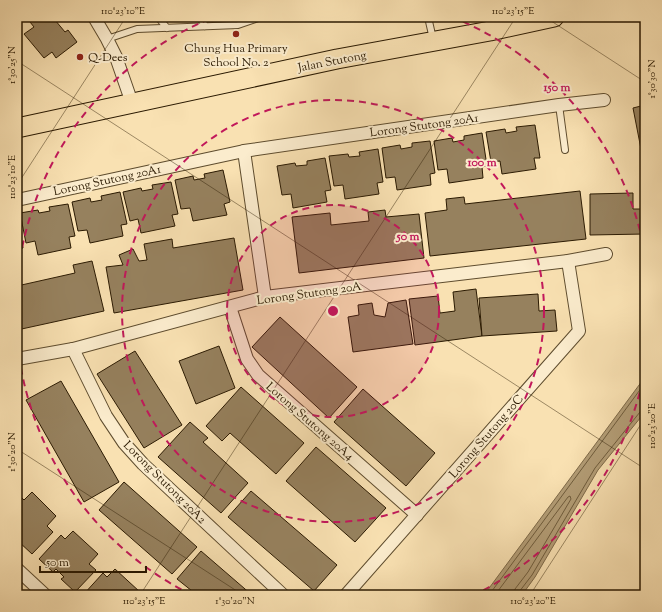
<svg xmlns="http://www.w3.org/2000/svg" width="662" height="612" font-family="'Sorts Mill Goudy',serif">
	<rect width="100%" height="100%" fill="#f9e1b2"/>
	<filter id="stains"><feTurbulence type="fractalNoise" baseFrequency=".005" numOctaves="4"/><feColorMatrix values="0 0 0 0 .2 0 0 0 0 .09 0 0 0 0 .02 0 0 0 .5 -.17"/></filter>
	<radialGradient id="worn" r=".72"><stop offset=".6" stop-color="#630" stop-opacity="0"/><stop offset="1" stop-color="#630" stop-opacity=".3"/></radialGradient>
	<!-- water -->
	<path fill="#b39d76" stroke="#7d6948" d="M645,377V412L598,470L535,577L522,595H484Z"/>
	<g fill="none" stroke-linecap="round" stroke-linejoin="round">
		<!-- shore -->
		<g stroke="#6f5c3c" stroke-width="1">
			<path d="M489,595L645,383"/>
			<path d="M495,595L568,497L570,496L571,499L528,572L515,589L514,595"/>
			<path d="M519,595V592L532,575L595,468L640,412L645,410"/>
		</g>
	</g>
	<!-- building -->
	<g fill="#96815e" stroke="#2b1a02">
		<path d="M36,17H58L55,20L65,32L68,30L77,42L56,58L52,52L44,58L24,34L34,27L30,22Z"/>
		<path d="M645,105V149H641L633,108Z"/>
		<path d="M535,125L540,158H534L536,169L502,174L500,161L491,162L486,132L505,129L506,133L517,131L516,127Z"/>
		<path d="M482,133L487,166L482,167L483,178L449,183L447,169L438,170L434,141L452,138L453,142L464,140V136Z"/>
		<path d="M430,141L435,173L430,174L431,185L397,190L395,177L386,178L382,148L400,145L401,149L412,147V143Z"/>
		<path d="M378,149L383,182L377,183L379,194L345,199L343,185L334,186L329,156L348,154L349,157L360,156L359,152Z"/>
		<path d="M325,158L331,190L325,191L327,202L293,208L291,194L282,195L277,166L295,163L296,166L307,165V161Z"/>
		<path d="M223,170L230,202L224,204L227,215L193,221L190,208L181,209L175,180L193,176L194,180L205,178L204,174Z"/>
		<path d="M171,182L178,214L172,215L175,226L141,233L138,219L130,221L123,192L141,188L142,191L153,189L152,185Z"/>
		<path d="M580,191L586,239L430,256L425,213L447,210L446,199L464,197L465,204Z"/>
		<path d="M120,192L127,224L121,225L123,236L90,243L87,230L78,231L72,202L90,198L91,202L102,200L101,196Z"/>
		<path d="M633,193V209H645V234L590,235V194Z"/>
		<path d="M68,204L75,236L69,237L71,248L38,255L35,241L26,243L20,213L38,210L39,213L50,211L49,207Z"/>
		<path d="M385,210L386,217L419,214L424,258L299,273L292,217L330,213L331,225L369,221L368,212Z"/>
		<path d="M17,220L23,248L18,249L20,260H17Z"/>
		<path d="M234,238L243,290L114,313L106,267L123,265L119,255L133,249L139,261L147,260L144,244L172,239L173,248Z"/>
		<path d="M92,261L104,311L17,330V286L75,273L73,265Z"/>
		<path d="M476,289L482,336L415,345L409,299L438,296L440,313L455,311L453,292Z"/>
		<path d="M538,294L539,311L555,310L557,331L482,336L479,298Z"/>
		<path d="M406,300L413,344L353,352L348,317L359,315L358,305L372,303L374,315L385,317L388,303Z"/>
		<path d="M280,317L357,387L329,418L252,347Z"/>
		<path d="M219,346L235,388L196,404L179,361Z"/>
		<path d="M135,351L182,425L144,448L97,374Z"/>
		<path d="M61,381L119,482L84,502L26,400Z"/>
		<path d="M241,387L304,443L276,474L230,433L222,441L206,426Z"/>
		<path d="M363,389L435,453L406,486L334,422Z"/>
		<path d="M190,422L208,438L203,442L248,483L221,513L158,457Z"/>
		<path d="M316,447L386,508L355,542L286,481Z"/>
		<path d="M124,482L197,547L172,574L99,510Z"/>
		<path d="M251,491L337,565L314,591L228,517Z"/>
		<path d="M32,492L56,516L47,526L53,532L32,554L18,541L21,538L17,534V499L20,496L24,500Z"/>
		<path d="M73,531L98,554L89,564L96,570L75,592L61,579L64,577L56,569L53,572L39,559L61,535L65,539Z"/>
		<path d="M201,551L252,595H197L177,579Z"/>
		<path d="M115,569L140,592L137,595H83L103,573L107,577Z"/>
	</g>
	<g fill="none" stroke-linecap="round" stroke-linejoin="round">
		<defs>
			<g id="service">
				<path d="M158,17L167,28"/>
				<path d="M200,17L205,26"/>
				<path d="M428,17L433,39"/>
				<path d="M488,17L490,30"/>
				<path d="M107,39L137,29L238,25L261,17"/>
				<path d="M559,105L565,150"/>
			</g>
			<g id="minor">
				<path d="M94,17L107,39L116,57L132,103"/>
				<path d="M244,151L265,297"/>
				<path d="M17,200L244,151L559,105L604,100"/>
				<path d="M230,307L247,359L258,375L417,515"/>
				<path d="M73,349L106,416L124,443L143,464L283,595"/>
				<path d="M17,359L73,349L265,297L568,261L606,254"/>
				<path d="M17,569L45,595"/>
				<path d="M346,595L579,331L568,261"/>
			</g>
			<path id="primary" d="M17,128L337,59L490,31L554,17"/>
		</defs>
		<!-- service casing -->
		<use href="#service" stroke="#5e4c2e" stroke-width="8"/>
		<!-- minor casing -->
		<use href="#minor" stroke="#5e4c2e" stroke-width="14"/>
		<!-- primary casing -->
		<use href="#primary" stroke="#2b1a02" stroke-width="21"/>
		<!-- service -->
		<use href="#service" stroke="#fbeccd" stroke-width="6"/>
		<!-- minor -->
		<use href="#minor" stroke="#fbeccd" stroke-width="12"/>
		<!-- primary -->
		<use href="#primary" stroke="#f9e1b2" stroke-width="19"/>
	</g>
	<!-- ticks -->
	<path fill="none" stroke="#2b1a02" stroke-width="1" stroke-opacity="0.45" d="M545,17L645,82M17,61L645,469M17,185L126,17M17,449L243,595M140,595L516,17M530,595L645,418"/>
	<!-- distance rings -->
	<circle cx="333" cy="311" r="106" fill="#c2185b" fill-opacity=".12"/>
	<g fill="none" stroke="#c2185b" stroke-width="2" stroke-dasharray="7 5">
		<circle cx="333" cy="311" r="106"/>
		<circle cx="333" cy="311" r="211"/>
		<path d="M645 369A317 317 0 0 1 474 595M192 595A317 317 0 0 1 17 339M17 283A317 317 0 0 1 214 17M452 17A317 317 0 0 1 645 253"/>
	</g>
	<!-- markers -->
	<g fill="#8f2418" stroke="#fbeccd" stroke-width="1.5">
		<circle cx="236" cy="34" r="4"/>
		<circle cx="80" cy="57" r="4"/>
	</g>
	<g text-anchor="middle" stroke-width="4" stroke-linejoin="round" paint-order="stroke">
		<!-- poi labels -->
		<g font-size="12" fill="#2b1a02" stroke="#fbeccd">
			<text x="236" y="52">Chung Hua Primary<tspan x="236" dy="14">School No. 2</tspan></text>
			<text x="88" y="61" text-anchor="start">Q-Dees</text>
		</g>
		<!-- street labels -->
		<g font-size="12" fill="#2b1a02" stroke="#fbeccd">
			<text transform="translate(332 61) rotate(-11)" y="4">Jalan Stutong</text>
			<text transform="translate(424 125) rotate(-8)" y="4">Lorong Stutong 20A1</text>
			<text transform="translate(107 180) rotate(-12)" y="4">Lorong Stutong 20A1</text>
			<text transform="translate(309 293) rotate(-8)" y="4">Lorong Stutong 20A</text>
			<text transform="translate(310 421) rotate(41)" y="4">Lorong Stutong 20A4</text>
			<text transform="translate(486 436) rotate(-49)" y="4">Lorong Stutong 20C</text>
			<text transform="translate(165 482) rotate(45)" y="4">Lorong Stutong 20A2</text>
		</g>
	</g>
	<circle cx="333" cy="311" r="6" fill="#c2185b" stroke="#fbeccd" stroke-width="2"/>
	<g font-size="12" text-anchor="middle" font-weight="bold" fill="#c2185b" stroke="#fbeccd" stroke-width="4" stroke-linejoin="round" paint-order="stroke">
		<text x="557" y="91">150 m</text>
		<text x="482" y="166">100 m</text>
		<text x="408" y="240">50 m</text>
	</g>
	<!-- margin -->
	<rect width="662" height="612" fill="none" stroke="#f9e1b2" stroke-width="44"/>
	<!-- scale -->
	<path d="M40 566v6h106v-6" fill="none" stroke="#2b1a02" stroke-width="2"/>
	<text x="46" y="566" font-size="12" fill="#2b1a02" stroke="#fbeccd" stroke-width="3" paint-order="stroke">50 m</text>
	<rect x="22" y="22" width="618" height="568" fill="none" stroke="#2b1a02" stroke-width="1.5"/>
	<g font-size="10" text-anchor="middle" fill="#2b1a02">
		<text x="123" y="14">110°23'10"E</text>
		<text x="513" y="14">110°23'15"E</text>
		<text transform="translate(11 65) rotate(-90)" y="4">1°30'25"N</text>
		<text transform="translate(651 79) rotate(-90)" y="4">1°30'30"N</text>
		<text transform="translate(11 177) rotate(-90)" y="4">110°23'10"E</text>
		<text transform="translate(651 426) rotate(-90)" y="4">110°23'20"E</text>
		<text transform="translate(11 452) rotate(-90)" y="4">1°30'20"N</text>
		<text x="144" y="604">110°23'15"E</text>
		<text x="235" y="604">1°30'20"N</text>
		<text x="533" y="604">110°23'20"E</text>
	</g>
	<rect width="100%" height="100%" filter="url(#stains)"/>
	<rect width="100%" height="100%" fill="url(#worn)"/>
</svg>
